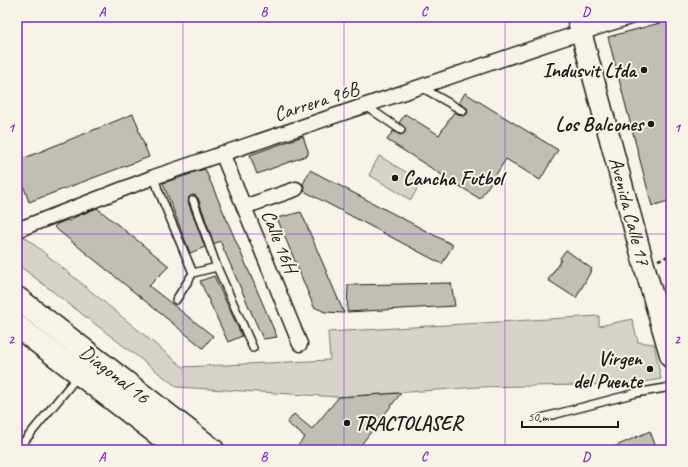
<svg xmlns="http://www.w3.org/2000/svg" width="688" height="467" font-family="Caveat,sans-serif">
	<rect width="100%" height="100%" fill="#f7f3e8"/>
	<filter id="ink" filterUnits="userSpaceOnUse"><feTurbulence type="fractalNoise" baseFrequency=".025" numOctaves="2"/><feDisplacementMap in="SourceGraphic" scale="8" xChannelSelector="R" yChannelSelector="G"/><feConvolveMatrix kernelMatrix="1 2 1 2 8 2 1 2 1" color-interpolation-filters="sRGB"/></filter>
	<g filter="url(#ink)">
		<!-- green -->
		<g fill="#d7d3cb" stroke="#7a7874">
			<path d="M379,156L421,181L411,200L369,175Z"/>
			<path d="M25,237L183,367L330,360L328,332L599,316V326L632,319L638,342L654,344L661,379L633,384L478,387L339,397L177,387L17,264V240Z"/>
		</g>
		<!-- building -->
		<g fill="#c0beb5" stroke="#1c1c1c">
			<path d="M671,20V200L652,206L629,118L608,37Z"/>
			<path d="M465,93L558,150L540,180L506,159L480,199L387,140L393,131L400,135L403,134L405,132V128L399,123L405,114L439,135L454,112L463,116L467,114L468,111L467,108L459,103Z"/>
			<path d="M133,114L139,128L138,129L149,157L29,202L20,176L17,177V161Z"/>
			<path d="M303,136L308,151V155L257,174L250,155Z"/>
			<path d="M205,169L277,337L263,339L220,241L214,244L198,198L196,196L194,195L189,197L188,202L205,247L190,253L163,183L191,174V173Z"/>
			<path d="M310,170L453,245L442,264L304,191V187L303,184Z"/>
			<path d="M97,208L169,266L149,286L213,336L203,348L54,227L57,224L67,220L69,221L75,217Z"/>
			<path d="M301,212L344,313L325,312L314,307L277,218Z"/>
			<path d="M566,250L592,269L576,298L548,280L561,260L560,258Z"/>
			<path d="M214,276L242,336L228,342L200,281Z"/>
			<path d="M451,283L455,306L347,312L348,285Z"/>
			<path d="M401,393L357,450H294L305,437L287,423L294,414L312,429L339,397Z"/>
			<path d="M650,431L657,450H607Z"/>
		</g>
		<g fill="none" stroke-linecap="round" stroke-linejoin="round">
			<defs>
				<g id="lane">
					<path d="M421,87L463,111"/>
					<path d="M366,106L401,130"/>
					<path d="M154,177L159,192L193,273L176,300"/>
					<path d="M193,200L217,267L253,348"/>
					<path d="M193,273L217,267"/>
					<path d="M541,418L636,393L671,387"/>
					<path d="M17,450L78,376"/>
				</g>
				<g id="street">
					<path d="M222,153L300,344"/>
					<path d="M244,207L296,189"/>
					<path d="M17,230L154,177L564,38L630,17"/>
				</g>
				<path id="secondary" d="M577,17L644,265L671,358"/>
				<g id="primary">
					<path d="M17,298L213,450"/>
					<path d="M17,326L179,450"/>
				</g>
			</defs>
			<!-- lane casing -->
			<use href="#lane" stroke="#1c1c1c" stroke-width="10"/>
			<!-- street casing -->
			<use href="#street" stroke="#1c1c1c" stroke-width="17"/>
			<!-- secondary casing -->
			<use href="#secondary" stroke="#1c1c1c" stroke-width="23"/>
			<!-- primary casing -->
			<use href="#primary" stroke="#1c1c1c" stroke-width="25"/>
			<!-- path -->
			<path stroke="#1c1c1c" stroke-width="2.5" stroke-dasharray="4 3" stroke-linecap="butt" d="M658,260L671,255"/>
			<!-- lane -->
			<use href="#lane" stroke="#f7f3e8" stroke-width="7"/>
			<!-- street -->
			<use href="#street" stroke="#f7f3e8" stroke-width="14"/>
			<!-- secondary -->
			<use href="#secondary" stroke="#f7f3e8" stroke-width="20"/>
			<!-- primary -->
			<use href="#primary" stroke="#f7f3e8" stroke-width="22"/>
		</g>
	</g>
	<!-- grid -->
	<path fill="none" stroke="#7b2cbf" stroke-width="1" stroke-opacity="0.55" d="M183,17V450M344,17V450M505,17V450M17,234H671"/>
	<!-- markers -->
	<g fill="#1c1c1c" stroke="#f7f3e8" stroke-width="1.5">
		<circle cx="644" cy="70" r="4"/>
		<circle cx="651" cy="124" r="4"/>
		<circle cx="395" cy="178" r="4"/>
		<circle cx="650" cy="369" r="4"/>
		<circle cx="347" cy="423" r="4"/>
	</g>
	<g text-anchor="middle" stroke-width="4" stroke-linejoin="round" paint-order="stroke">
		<!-- poi labels -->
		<g font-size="20" font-weight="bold" fill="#1c1c1c" stroke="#f7f3e8" text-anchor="end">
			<text x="636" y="77">Indusvit Ltda</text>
			<text x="643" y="131">Los Balcones</text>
			<text x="403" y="185" text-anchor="start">Cancha Futbol</text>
			<text x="642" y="365">Virgen<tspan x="642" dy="23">del Puente</tspan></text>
			<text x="355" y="430" text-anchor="start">TRACTOLASER</text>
		</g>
		<!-- street labels -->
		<g font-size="20" fill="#1c1c1c" stroke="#f7f3e8">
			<text transform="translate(316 101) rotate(-18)" y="7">Carrera 96B</text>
			<text transform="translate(630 211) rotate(75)" y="7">Avenida Calle 17</text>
			<text transform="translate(280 241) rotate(68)" y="7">Calle 16H</text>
			<text transform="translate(115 374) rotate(38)" y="7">Diagonal 16</text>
		</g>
	</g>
	<!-- margin -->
	<rect width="688" height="467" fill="none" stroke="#f7f3e8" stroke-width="44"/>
	<!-- scale -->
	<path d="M522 421v6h96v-6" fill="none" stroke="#1c1c1c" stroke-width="2"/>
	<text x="528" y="421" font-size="12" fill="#1c1c1c" stroke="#f7f3e8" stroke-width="3" paint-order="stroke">50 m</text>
	<rect x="22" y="22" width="644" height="423" fill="none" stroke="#7b2cbf" stroke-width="1.5"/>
	<g font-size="13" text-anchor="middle" font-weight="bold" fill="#7b2cbf">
		<text x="102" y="16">A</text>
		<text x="264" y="16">B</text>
		<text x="424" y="16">C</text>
		<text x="586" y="16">D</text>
		<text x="11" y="132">1</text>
		<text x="677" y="132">1</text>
		<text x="11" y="344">2</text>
		<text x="677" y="344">2</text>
		<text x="102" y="461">A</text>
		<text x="264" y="461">B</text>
		<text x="424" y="461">C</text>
		<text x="586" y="461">D</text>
	</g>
</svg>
